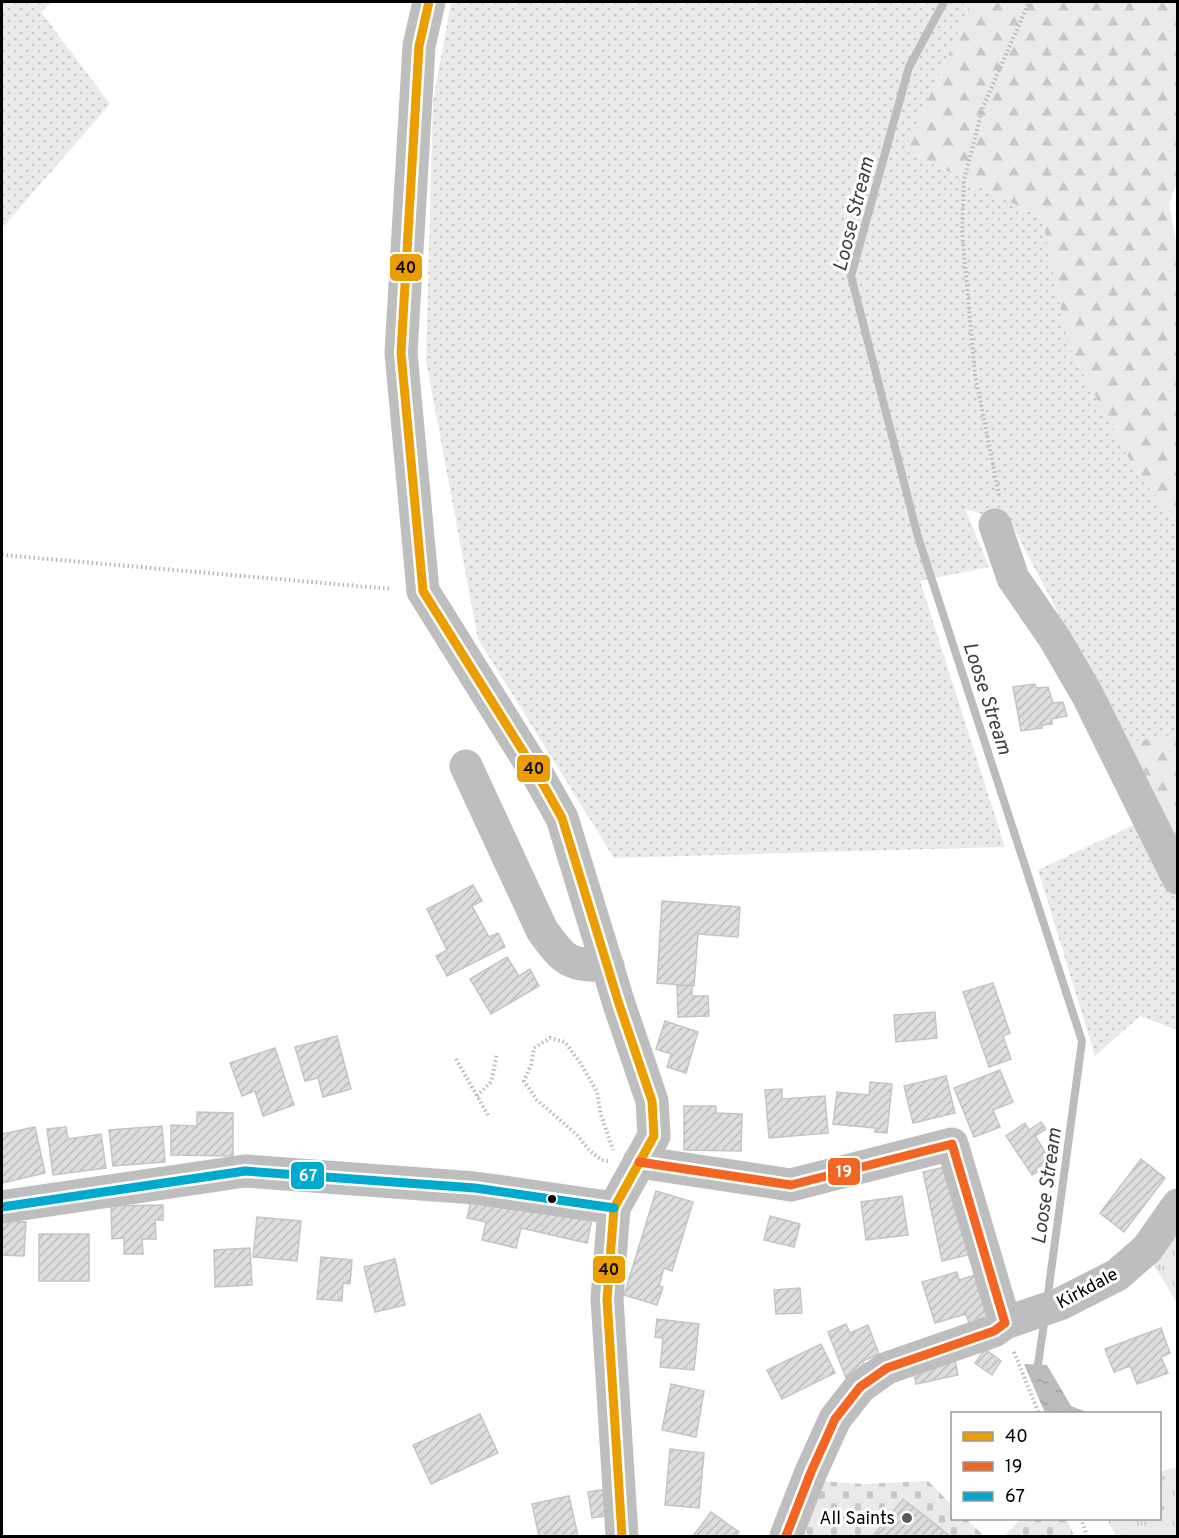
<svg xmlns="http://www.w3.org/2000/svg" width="1179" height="1538" font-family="Overpass,sans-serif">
	<defs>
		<pattern id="grass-dots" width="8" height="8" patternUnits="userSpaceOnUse" patternTransform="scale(1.5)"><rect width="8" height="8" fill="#eaeaea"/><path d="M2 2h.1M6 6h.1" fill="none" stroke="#c7c7c7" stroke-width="1.8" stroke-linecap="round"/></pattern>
		<pattern id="forest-firs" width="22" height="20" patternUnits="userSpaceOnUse" patternTransform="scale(1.5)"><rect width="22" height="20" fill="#eaeaea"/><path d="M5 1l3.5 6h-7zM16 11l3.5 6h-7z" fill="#c7c7c7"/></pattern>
		<pattern id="cemetery-stones" width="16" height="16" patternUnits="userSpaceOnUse" patternTransform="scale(1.5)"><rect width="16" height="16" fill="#eaeaea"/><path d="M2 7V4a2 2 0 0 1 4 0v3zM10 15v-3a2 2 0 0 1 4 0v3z" fill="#c7c7c7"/></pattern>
		<pattern id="park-tufts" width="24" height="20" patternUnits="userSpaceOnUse" patternTransform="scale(1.5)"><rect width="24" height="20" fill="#eaeaea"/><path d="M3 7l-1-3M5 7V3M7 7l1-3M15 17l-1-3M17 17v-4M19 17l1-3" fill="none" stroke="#c7c7c7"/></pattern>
		<pattern id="water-ripples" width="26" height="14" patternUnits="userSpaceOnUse" patternTransform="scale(1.5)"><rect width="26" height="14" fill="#bcbcbc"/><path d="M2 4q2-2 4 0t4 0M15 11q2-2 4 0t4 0" fill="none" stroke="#a0a0a0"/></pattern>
		<pattern id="building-hatch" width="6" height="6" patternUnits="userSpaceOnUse" patternTransform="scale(1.5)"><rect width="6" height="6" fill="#ddd"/><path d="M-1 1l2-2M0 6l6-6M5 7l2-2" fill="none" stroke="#bcbcbc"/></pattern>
	</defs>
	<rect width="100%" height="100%" fill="#fff"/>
	<!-- grass -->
	<g fill="url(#grass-dots)">
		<path d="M2,2H52L41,12L110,104L2,228Z"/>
		<path d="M451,2H972L905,150L1042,218L1069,348L1133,466L1177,525V734L1126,743L1011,523L965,509L989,567L920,581L1005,847L614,858L478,639L426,360L433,101Z"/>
		<path d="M1138,823L1177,899V1030L1140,1016L1095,1056L1038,870Z"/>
	</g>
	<!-- forest -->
	<g fill="url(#forest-firs)">
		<path d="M972,2H1177L1178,180L1169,204L1178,252L1177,525L1133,466L1069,348L1042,218L905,150Z"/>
		<path d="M1177,734V847L1126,743Z"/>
	</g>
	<!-- cemetery -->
	<g fill="url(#cemetery-stones)">
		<path d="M819,1481L865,1484L928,1481L952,1505V1518L966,1519L984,1536H799Z"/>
		<path d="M1022,1518L1067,1519L1074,1536H1004Z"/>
	</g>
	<!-- park -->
	<g fill="url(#park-tufts)">
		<path d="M1177,1227V1303L1151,1260Z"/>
		<path d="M1177,1467V1536H1116L1106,1518H1160V1472Z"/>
	</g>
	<!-- water -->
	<path fill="url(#water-ripples)" d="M1024,1364L1047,1365L1071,1406L1089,1413H1045Z"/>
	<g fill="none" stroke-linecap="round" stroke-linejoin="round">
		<!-- stream -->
		<g stroke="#bcbcbc" stroke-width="8">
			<path d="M944,2L909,67L851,276L918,537L1082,1041L1047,1301"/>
			<path d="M1039,1375L1037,1371L1045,1317"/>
		</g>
	</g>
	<!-- building -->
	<g fill="url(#building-hatch)" stroke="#c5c5c5" stroke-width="1.5">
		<path d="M1035,684L1036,688L1048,687L1053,703L1063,702L1067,716L1052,719V724L1042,725V728L1021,731L1013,687Z"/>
		<path d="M473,885L482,901L472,906L489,937L498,933L505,947L447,976L436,956L447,950L427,909Z"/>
		<path d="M662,901L740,907L738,937L698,934L694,986L657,983Z"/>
		<path d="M507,957L519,976L530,969L539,986L491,1014L470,979Z"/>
		<path d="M993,983L1010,1033L1003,1036L1011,1059L989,1067L963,992Z"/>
		<path d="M692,985V996H708L709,1016L678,1017L677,986Z"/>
		<path d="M935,1012L937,1038L896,1042L894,1015Z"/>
		<path d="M665,1021L698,1032L686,1073L667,1067L671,1054L656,1049Z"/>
		<path d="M337,1036L351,1089L323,1097L318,1078L305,1081L295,1047Z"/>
		<path d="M275,1048L294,1105L263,1116L255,1091L242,1096L230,1063Z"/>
		<path d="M1000,1070L1013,1102L993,1110L1000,1127L974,1137L954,1088Z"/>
		<path d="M946,1076L955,1113L913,1123L904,1086Z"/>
		<path d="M870,1082L892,1084L887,1133L875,1132V1128L833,1124L837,1092L869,1095Z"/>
		<path d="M782,1089V1099L825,1096L828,1133L769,1138L765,1090Z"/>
		<path d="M684,1106H716V1113L742,1114L741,1151L684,1150Z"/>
		<path d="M197,1112L233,1113V1156L171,1155V1125L197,1126Z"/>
		<path d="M1041,1122L1046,1129L1035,1136L1052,1163L1032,1175L1006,1136L1025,1123L1029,1130Z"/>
		<path d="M162,1126L165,1162L113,1166L109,1130Z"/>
		<path d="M35,1127L45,1173L2,1183V1134Z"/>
		<path d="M66,1127L68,1139L101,1134L106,1168L53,1175L47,1129Z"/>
		<path d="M1141,1159L1165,1178L1124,1232L1100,1213Z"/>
		<path d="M953,1165L972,1254L942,1261L923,1172Z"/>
		<path d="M473,1191L592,1219L587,1243L521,1228L516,1248L482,1240L486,1222L467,1218Z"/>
		<path d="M656,1191L693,1202L672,1271L664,1268L659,1286L663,1287L657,1305L624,1295Z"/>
		<path d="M902,1196L908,1235L866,1240L861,1202Z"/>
		<path d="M163,1205V1220H155L156,1239H142L143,1254H124V1238L112,1239L111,1206Z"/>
		<path d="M770,1216L800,1224L794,1247L764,1240Z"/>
		<path d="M257,1217L301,1221L297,1261L253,1257Z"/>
		<path d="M2,1221L26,1222L24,1256L2,1255Z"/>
		<rect x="39" y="1234" width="50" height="47"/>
		<path d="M250,1248L252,1285L215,1287L214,1250Z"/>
		<path d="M321,1257L352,1260L350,1284L343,1283L342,1301L317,1299Z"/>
		<path d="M395,1259L405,1305L375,1312L364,1267Z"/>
		<path d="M957,1272L959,1280L979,1274L994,1323L971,1330L966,1314L935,1323L922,1282Z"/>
		<path d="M800,1288L802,1313L776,1314L774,1290Z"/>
		<path d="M657,1319L699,1324L694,1370L660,1367L663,1338L655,1337Z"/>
		<path d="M846,1324L850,1333L868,1325L879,1354L863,1361L867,1369L846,1378L828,1332Z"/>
		<path d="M1161,1328L1170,1353L1161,1357L1168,1373L1137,1384L1130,1366L1114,1372L1105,1349Z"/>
		<path d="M821,1344L835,1373L782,1399L767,1370Z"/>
		<path d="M985,1349L1001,1361L992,1375L975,1363Z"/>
		<path d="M955,1360L958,1375L916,1384L913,1370Z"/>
		<path d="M671,1384L704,1391L696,1437L662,1430Z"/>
		<path d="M480,1414L498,1453L431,1484L413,1445Z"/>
		<path d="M670,1449L704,1453L699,1508L665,1505Z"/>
		<path d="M608,1489L612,1515L592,1518L588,1492Z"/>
		<path d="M569,1496L578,1536H539L532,1504Z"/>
		<path d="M903,1499L950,1536H873Z"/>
		<path d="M711,1512L739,1532L736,1536H693Z"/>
	</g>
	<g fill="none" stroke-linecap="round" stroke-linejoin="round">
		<!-- path -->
		<g stroke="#b8b8b8" stroke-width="4" stroke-dasharray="1.5 3" stroke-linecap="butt">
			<path d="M999,495L975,375L962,230L964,180L983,107L1029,2"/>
			<path d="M2,555L392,589"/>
			<path d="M456,1059L489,1117"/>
			<path d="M477,1096L491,1082L497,1054"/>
			<path d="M608,1161L602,1160L591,1152L576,1134L537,1100L524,1081L531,1065L534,1048L550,1038L565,1042L581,1064L597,1092L601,1115L613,1150"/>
			<path d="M1014,1352L1039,1414"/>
			<path d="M1081,1518L1087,1536"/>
		</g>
		<!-- minor -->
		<g stroke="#bebebe" stroke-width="33">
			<path d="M429,2L419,46L401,353L423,591L539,777L562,818L619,1004L652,1101L654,1136L614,1208L607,1299L622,1536"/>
			<path d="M995,525L1013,578L1055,639L1088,696L1178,878"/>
			<path d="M466,766L542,930C565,962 568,965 608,966"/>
			<path d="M639,1162L791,1185L952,1144L1005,1323"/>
			<path d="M2,1207L245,1171L475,1188L614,1208"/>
			<path d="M786,1536L811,1472L835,1419L860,1387L887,1368L994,1331L1005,1323L1060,1304L1117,1275L1147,1249L1178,1205"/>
		</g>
		<defs>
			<path id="bus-1" d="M429,2L419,46L401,353L423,591L539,777L562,818L619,1004L652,1101L654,1136L614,1208L607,1299L622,1536"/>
			<path id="bus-2" d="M639,1162L791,1185L952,1144L1005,1323L994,1331L887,1368L860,1387L835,1419L811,1472L786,1536"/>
			<path id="bus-3" d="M2,1207L245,1171L475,1188L614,1208"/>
		</defs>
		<!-- bus-1 casing -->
		<use href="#bus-1" stroke="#fff" stroke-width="14"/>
		<!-- bus-2 casing -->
		<use href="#bus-2" stroke="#fff" stroke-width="14"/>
		<!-- bus-3 casing -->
		<use href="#bus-3" stroke="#fff" stroke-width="14"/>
		<!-- bus-1 -->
		<use href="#bus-1" stroke="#eb9e00" stroke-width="9"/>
		<!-- bus-2 -->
		<use href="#bus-2" stroke="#f26522" stroke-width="9"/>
		<!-- bus-3 -->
		<use href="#bus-3" stroke="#00a9ce" stroke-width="9"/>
	</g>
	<!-- markers -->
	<circle fill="#000" stroke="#fff" stroke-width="2" cx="552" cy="1199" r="5"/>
	<circle fill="#595959" stroke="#fff" stroke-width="2" cx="907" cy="1518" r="6"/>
	<g text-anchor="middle" stroke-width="6" stroke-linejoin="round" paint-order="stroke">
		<!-- street labels -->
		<g font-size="18" fill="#000" stroke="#fff">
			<text transform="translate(1087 1288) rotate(-28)" y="6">Kirkdale</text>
		</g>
		<!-- poi labels -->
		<g font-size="18" fill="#000" stroke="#fff" text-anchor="end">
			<text x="895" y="1524">All Saints</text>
		</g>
		<!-- water labels -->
		<g font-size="20" font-style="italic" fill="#414141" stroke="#fff">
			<text transform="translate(853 214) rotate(-76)" y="7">Loose Stream</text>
			<text transform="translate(988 698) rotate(72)" y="7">Loose Stream</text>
			<text transform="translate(1046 1186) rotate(-82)" y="7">Loose Stream</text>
		</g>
	</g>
	<g stroke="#fff" stroke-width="2">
		<rect x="389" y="253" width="34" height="29" rx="6" fill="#eb9e00"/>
		<rect x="516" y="754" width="35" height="29" rx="6" fill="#eb9e00"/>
		<rect x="827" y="1157" width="34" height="29" rx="6" fill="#f26522"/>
		<rect x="290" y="1161" width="35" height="29" rx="6" fill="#00a9ce"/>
		<rect x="592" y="1255" width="34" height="29" rx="6" fill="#eb9e00"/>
	</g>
	<g font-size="16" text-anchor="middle" font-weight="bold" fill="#fff">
		<text x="844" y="1177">19</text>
		<text x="308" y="1181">67</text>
	</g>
	<g font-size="16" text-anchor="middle" font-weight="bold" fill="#111">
		<text x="406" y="273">40</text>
		<text x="534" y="774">40</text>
		<text x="609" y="1275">40</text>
	</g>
	<!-- border -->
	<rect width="1179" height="1538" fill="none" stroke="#000000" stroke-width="6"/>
	<!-- legend -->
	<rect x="951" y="1412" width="210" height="108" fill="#ffffff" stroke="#999999" stroke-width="1.5"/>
	<rect x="963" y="1432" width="30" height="9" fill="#eb9e00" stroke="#999999" stroke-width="1.5"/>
	<text x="1005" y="1442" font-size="18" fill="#000000">40</text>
	<rect x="963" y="1462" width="30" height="9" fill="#f26522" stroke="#999999" stroke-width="1.5"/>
	<text x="1005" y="1472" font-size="18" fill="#000000">19</text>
	<rect x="963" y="1492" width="30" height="9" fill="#00a9ce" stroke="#999999" stroke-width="1.5"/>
	<text x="1005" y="1502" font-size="18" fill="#000000">67</text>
</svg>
